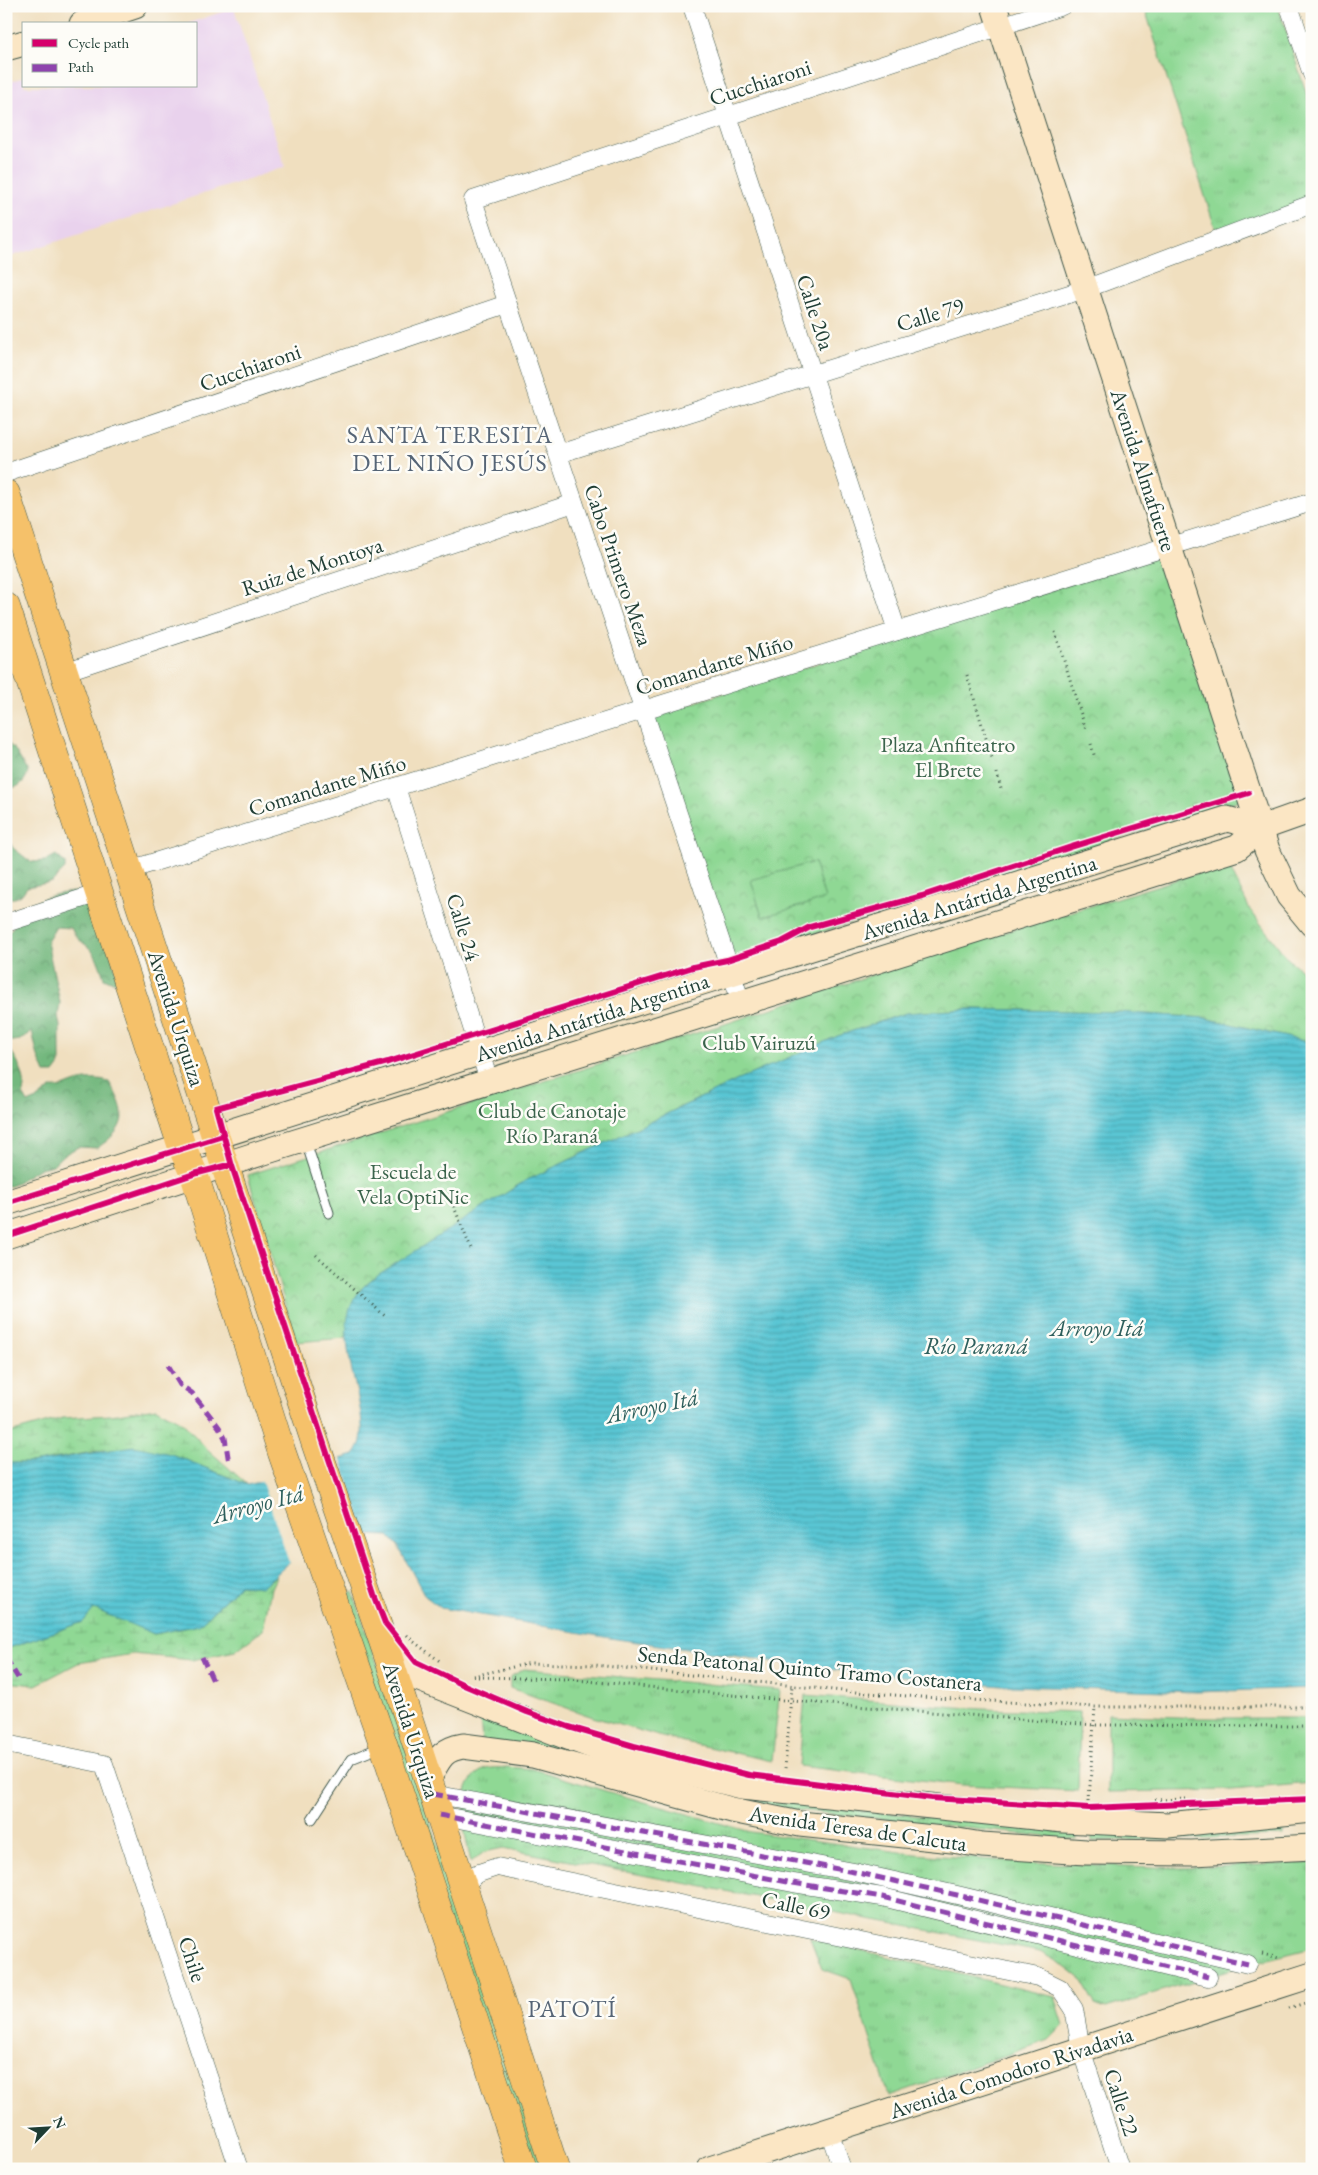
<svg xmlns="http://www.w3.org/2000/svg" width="1318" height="2175" font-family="'EB Garamond',serif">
	<defs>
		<pattern id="grass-tufts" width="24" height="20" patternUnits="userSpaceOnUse" patternTransform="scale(1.25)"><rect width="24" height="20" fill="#8fd894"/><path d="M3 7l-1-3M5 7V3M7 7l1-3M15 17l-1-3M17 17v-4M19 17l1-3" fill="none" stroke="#7bba80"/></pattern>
		<pattern id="forest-crowns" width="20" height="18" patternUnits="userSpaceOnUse" patternTransform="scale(1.25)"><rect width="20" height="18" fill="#73b87e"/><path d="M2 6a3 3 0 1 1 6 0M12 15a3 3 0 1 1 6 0" fill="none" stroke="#5e9768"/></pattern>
		<pattern id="wetland-marsh" width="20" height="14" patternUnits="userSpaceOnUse" patternTransform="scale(1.25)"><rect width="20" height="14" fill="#8fd894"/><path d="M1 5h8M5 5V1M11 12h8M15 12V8" fill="none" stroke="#7bba80"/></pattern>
		<pattern id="park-crowns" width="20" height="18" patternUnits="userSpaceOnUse" patternTransform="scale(1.25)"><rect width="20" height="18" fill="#8fd894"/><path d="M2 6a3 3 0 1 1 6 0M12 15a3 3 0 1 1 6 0" fill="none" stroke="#7bba80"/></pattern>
		<pattern id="water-rules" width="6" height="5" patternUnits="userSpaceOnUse" patternTransform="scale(1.25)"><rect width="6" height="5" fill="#5ac6d4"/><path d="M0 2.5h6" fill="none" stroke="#4aa2ad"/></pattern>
	</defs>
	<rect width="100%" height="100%" fill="#fdfcf7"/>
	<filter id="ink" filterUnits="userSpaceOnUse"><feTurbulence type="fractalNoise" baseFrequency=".02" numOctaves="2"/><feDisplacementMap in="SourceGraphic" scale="10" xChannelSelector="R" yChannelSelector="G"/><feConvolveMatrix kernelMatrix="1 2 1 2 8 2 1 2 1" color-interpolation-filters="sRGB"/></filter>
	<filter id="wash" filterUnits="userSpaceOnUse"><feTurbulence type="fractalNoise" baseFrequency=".0096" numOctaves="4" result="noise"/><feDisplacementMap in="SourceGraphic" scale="20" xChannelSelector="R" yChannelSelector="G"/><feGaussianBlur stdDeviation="1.12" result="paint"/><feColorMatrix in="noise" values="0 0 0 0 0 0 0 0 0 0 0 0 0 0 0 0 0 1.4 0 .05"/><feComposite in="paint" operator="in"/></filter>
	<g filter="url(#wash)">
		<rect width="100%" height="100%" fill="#f0dfbf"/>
		<!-- built -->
		<path fill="#e9d2ed" d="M234,8L285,167L6,258V83L24,77V86H196V24H186Z"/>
		<!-- grass -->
		<g fill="url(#grass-tufts)" stroke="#578a64">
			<path d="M1144,6H1278L1312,111V207L1218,237Z"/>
			<path d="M353,1592L547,2169H529L343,1594Z"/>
			<path d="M524,1669L780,1690L772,1761L662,1737L593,1717L510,1688V1677Z"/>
			<path d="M805,1695L982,1709L1080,1712L1078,1791L963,1785L799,1766Z"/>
			<path d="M490,1712L711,1789L813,1806L1077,1831V1840L769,1807L482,1741L480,1717Z"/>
			<path d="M1108,1714L1200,1718H1312V1783L1232,1790L1108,1792Z"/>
			<path d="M507,1767L533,1769L609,1792L751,1832L915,1854L1019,1862L1179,1868L1312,1863V1948L1248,1964L1106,2008L1095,2004L1080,1978L1063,1965L1040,1952L503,1848L484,1852L471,1862C465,1838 453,1784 483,1770C489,1767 500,1768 507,1767Z"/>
			<path d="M1283,1828V1836L1092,1841L1091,1833H1204Z"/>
			<path d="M810,1938L1055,1997L1064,2025L1049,2040L889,2096L851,1979L822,1969Z"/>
		</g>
		<!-- forest -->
		<g fill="url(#forest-crowns)" stroke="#497a59">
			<path d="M6,741L15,750L28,772C25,782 17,791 6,786Z"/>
			<path d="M6,836L13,848L31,862L45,861L56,855L65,863V869L52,882L27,887L22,894L15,898H6Z"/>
			<path d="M74,892L95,904L119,980L113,982L104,978C100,966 97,954 87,946C78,938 78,941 71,928L56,927L47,942L60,1002L58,1016L60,1026V1065L54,1073H45L38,1057L32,1031L20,1040L6,1042L8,955L6,936C29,906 35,895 74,892Z"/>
			<path d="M6,1047C14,1051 23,1072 24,1081C25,1085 23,1090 23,1094L28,1103L37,1099L51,1088C62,1089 66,1085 76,1082C85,1079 99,1079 109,1082C128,1112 128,1128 97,1148L78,1147L62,1156L53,1165L40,1168L11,1186H6Z"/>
		</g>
		<!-- wetland -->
		<g fill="url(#wetland-marsh)" stroke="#578a64">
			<path d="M156,1408L182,1422L206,1448L248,1485L171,1454L103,1450L32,1463H6V1434L63,1418L111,1415Z"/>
			<path d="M277,1575L271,1588L263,1630L235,1651L192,1660L133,1654L78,1663L36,1685L6,1682V1649L83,1622L93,1609L126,1614L154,1634L199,1625L240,1585L262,1587Z"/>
		</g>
		<!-- park -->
		<g fill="url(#park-crowns)" stroke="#578a64">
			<path d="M1165,553L1243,799L730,961L652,716Z"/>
			<path d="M1228,864L1250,910L1287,958L1312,979V1043L1205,1018L1116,1012L970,1009L906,1013L838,1036L738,1080L525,1181L368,1282C350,1300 348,1313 346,1338L296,1342L248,1175L725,1024L950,949Z"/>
		</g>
		<!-- pitch -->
		<path fill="#8fd894" stroke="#578a64" d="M814,862L825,899L762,917L751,880Z"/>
		<!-- water -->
		<path fill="url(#water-rules)" stroke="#3c8284" d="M970,1009L1116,1012L1205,1018L1312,1043V1688L1197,1692L1012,1686L826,1669L610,1638L441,1608L425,1596L398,1546L389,1536L361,1535L290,1562L262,1587L240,1585L199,1625L154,1634L94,1609L83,1622L6,1649V1463H32L134,1446L171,1454L248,1485L354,1455C383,1421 322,1338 359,1292C364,1285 372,1279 379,1274L525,1181L738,1080L838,1036L906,1013Z"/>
		<!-- pier -->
		<path fill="#f0dfbf" d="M340,1457L367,1538L362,1537L290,1565L261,1479Z"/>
	</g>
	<g filter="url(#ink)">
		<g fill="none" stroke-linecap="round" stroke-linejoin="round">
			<defs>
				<g id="lane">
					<path d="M306,1142L329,1213"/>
					<path d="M312,1819L351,1759L381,1747"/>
				</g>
				<g id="street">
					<path d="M692,6L897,631"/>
					<path d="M1289,6L1312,74"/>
					<path d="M558,454L1085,289L1312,204"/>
					<path d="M6,473L507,304"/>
					<path d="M64,672L574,503"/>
					<path d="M396,787L489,1081"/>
					<path d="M129,870L1312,502"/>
					<path d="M6,923L99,893"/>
					<path d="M741,1002L473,200L1062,6"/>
					<path d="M6,1744L104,1764L239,2169"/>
					<path d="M433,1794L854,1872L957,1895L1248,1964"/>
					<path d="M439,1815L793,1883L882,1897L1208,1977"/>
					<path d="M463,1887L476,1874L497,1867L1038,1977L1060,1988L1074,2009L1081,2049L1120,2169"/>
					<path d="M829,2131L842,2169"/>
				</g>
				<g id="secondary">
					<path d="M994,6L1267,850L1289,896L1312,924"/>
					<path d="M82,24L135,6"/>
					<path d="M6,48L24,43"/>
					<path d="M6,1203L702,982L1227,819L1261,828"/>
					<path d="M6,1236L264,1152L1237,848L1261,828L1312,810"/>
					<path d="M386,1650L417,1678L565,1736L620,1756L742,1786L1063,1820L1168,1825L1312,1810"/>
					<path d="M428,1779C439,1760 440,1750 463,1746L533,1755L732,1810L800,1824L952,1840L982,1845L1086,1852L1192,1853L1312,1847"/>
					<path d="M710,2169L1312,1975"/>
				</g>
				<g id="primary">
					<path d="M6,494L315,1442L386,1650L555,2169"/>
					<path d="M6,607L182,1147L194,1174L204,1206L282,1453L384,1746L523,2169"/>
				</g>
			</defs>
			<!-- lane casing -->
			<use href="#lane" stroke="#3e5549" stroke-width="11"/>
			<!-- street casing -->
			<use href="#street" stroke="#3e5549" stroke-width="19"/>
			<!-- secondary casing -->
			<use href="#secondary" stroke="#3e5549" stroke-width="27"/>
			<!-- primary casing -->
			<use href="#primary" stroke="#3e5549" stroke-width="29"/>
			<!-- path -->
			<g stroke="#3e5549" stroke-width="3" stroke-dasharray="1 4" stroke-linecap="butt">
				<path d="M1055,632L1086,730"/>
				<path d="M967,675L992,758"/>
				<path d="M1091,744L1095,758"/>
				<path d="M997,773L1001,789"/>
				<path d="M450,1197L471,1249"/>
				<path d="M316,1255L385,1316"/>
				<path d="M407,1635L414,1642L441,1662"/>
				<path d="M473,1676L531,1663L595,1665L843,1691L920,1697L1095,1707H1312"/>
				<path d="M478,1677L566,1679L804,1702L1094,1725L1312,1726"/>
				<path d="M785,1768L792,1686"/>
				<path d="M1155,1800L1187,1799"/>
				<path d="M1089,1801L1095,1707"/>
				<path d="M1262,1954L1279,1958"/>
				<path d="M1289,2008L1312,2001"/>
			</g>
			<!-- lane -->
			<use href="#lane" stroke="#fff" stroke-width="9"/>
			<!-- street -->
			<use href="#street" stroke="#fff" stroke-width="18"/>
			<!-- secondary -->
			<use href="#secondary" stroke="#fbe6c4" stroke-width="25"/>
			<!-- primary -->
			<use href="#primary" stroke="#f5c16b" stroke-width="28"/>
			<!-- quiet -->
			<g stroke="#8e44ad" stroke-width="5" stroke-dasharray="10 5" stroke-linecap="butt">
				<path d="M168,1365L180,1385L192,1393L219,1427L225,1438L229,1463"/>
				<path d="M202,1657L214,1683"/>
				<path d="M6,1658L18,1678"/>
				<path d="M433,1794L854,1872L957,1895L1248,1964"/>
				<path d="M439,1815L793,1883L882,1897L1208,1977"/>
			</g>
			<defs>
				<g id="cycleway">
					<path d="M1249,793L1071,847L922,896L810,927L782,942L727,960L693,967L388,1062L216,1108L232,1166L374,1595L385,1623L416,1662L464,1685L527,1712L569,1727L634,1746L749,1775L932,1798L1089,1808L1312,1799"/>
					<path d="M6,1203L223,1136"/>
					<path d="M6,1236L194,1174L225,1166H232"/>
				</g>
			</defs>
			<!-- cycleway casing -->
			<use href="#cycleway" stroke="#fdfcf7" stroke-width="9"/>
			<!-- cycleway -->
			<use href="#cycleway" stroke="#d6006c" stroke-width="6"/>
		</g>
	</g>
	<g text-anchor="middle" stroke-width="5" stroke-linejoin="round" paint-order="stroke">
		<!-- street labels -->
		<g font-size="22" fill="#1f3d34" stroke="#fdfcf7">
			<text transform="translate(760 82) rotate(-18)" y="8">Cucchiaroni</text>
			<text transform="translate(816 312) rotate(72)" y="8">Calle 20a</text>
			<text transform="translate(930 314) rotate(-17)" y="8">Calle 79</text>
			<text transform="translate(250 367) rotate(-19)" y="8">Cucchiaroni</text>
			<text transform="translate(1144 470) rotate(72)" y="8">Avenida Almafuerte</text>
			<text transform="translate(619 565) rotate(71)" y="8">Cabo Primero Meza</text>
			<text transform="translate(312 566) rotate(-18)" y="8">Ruiz de Montoya</text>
			<text transform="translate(714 664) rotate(-17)" y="8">Comandante Miño</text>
			<text transform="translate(327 785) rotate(-17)" y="8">Comandante Miño</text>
			<text transform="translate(979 897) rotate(-17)" y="8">Avenida Antártida Argentina</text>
			<text transform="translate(464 927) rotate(73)" y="8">Calle 24</text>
			<text transform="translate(592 1017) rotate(-18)" y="8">Avenida Antártida Argentina</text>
			<text transform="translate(177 1018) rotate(72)" y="8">Avenida Urquiza</text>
			<text transform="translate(810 1668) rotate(5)" y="8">Senda Peatonal Quinto Tramo Costanera</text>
			<text transform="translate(412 1730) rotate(72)" y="8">Avenida Urquiza</text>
			<text transform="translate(858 1828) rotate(8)" y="8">Avenida Teresa de Calcuta</text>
			<text transform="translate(796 1905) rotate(12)" y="8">Calle 69</text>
			<text transform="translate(193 1959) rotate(72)" y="8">Chile</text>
			<text transform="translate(1011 2072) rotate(-18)" y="8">Avenida Comodoro Rivadavia</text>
			<text transform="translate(1122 2102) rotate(72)" y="8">Calle 22</text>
		</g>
		<!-- park labels -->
		<g font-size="22" fill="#3b644c" stroke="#fdfcf7">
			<text x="948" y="752">Plaza Anfiteatro<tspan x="948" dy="25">El Brete</tspan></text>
			<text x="759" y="1050">Club Vairuzú</text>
			<text x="552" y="1118">Club de Canotaje<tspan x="552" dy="25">Río Paraná</tspan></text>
			<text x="413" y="1179">Escuela de<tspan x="413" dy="25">Vela OptiNic</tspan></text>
		</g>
		<!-- neighbourhood labels -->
		<g font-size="24" letter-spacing="1" fill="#566576" stroke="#fdfcf7">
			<text x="450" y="443">SANTA TERESITA<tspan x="450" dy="28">DEL NIÑO JESÚS</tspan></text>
			<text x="572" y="2017">PATOTÍ</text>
		</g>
		<!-- water labels -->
		<g font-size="24" font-style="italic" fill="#2e5f5c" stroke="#fdfcf7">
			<text x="1097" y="1336">Arroyo Itá</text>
			<text x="976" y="1354">Río Paraná</text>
			<text transform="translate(652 1406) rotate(-12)" y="8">Arroyo Itá</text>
			<text transform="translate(258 1504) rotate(-15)" y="8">Arroyo Itá</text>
		</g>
	</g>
	<!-- margin -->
	<rect width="1318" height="2175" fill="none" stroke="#fdfcf7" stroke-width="25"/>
	<!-- legend -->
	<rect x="22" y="22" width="175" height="65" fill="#fdfcf7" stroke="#a4b0a9"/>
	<rect x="32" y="39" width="25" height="8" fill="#d6006c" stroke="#a4b0a9"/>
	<text x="68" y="48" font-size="15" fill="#1f3d34">Cycle path</text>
	<rect x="32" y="64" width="25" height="8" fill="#8e44ad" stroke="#a4b0a9"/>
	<text x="68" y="72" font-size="15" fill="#1f3d34">Path</text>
	<!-- north arrow -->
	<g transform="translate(48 2128) rotate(65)" stroke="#fdfcf7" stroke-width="4" paint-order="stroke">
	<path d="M0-4L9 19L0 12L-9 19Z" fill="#1f3d34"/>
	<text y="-8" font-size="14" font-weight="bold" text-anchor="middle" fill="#1f3d34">N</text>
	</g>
</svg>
